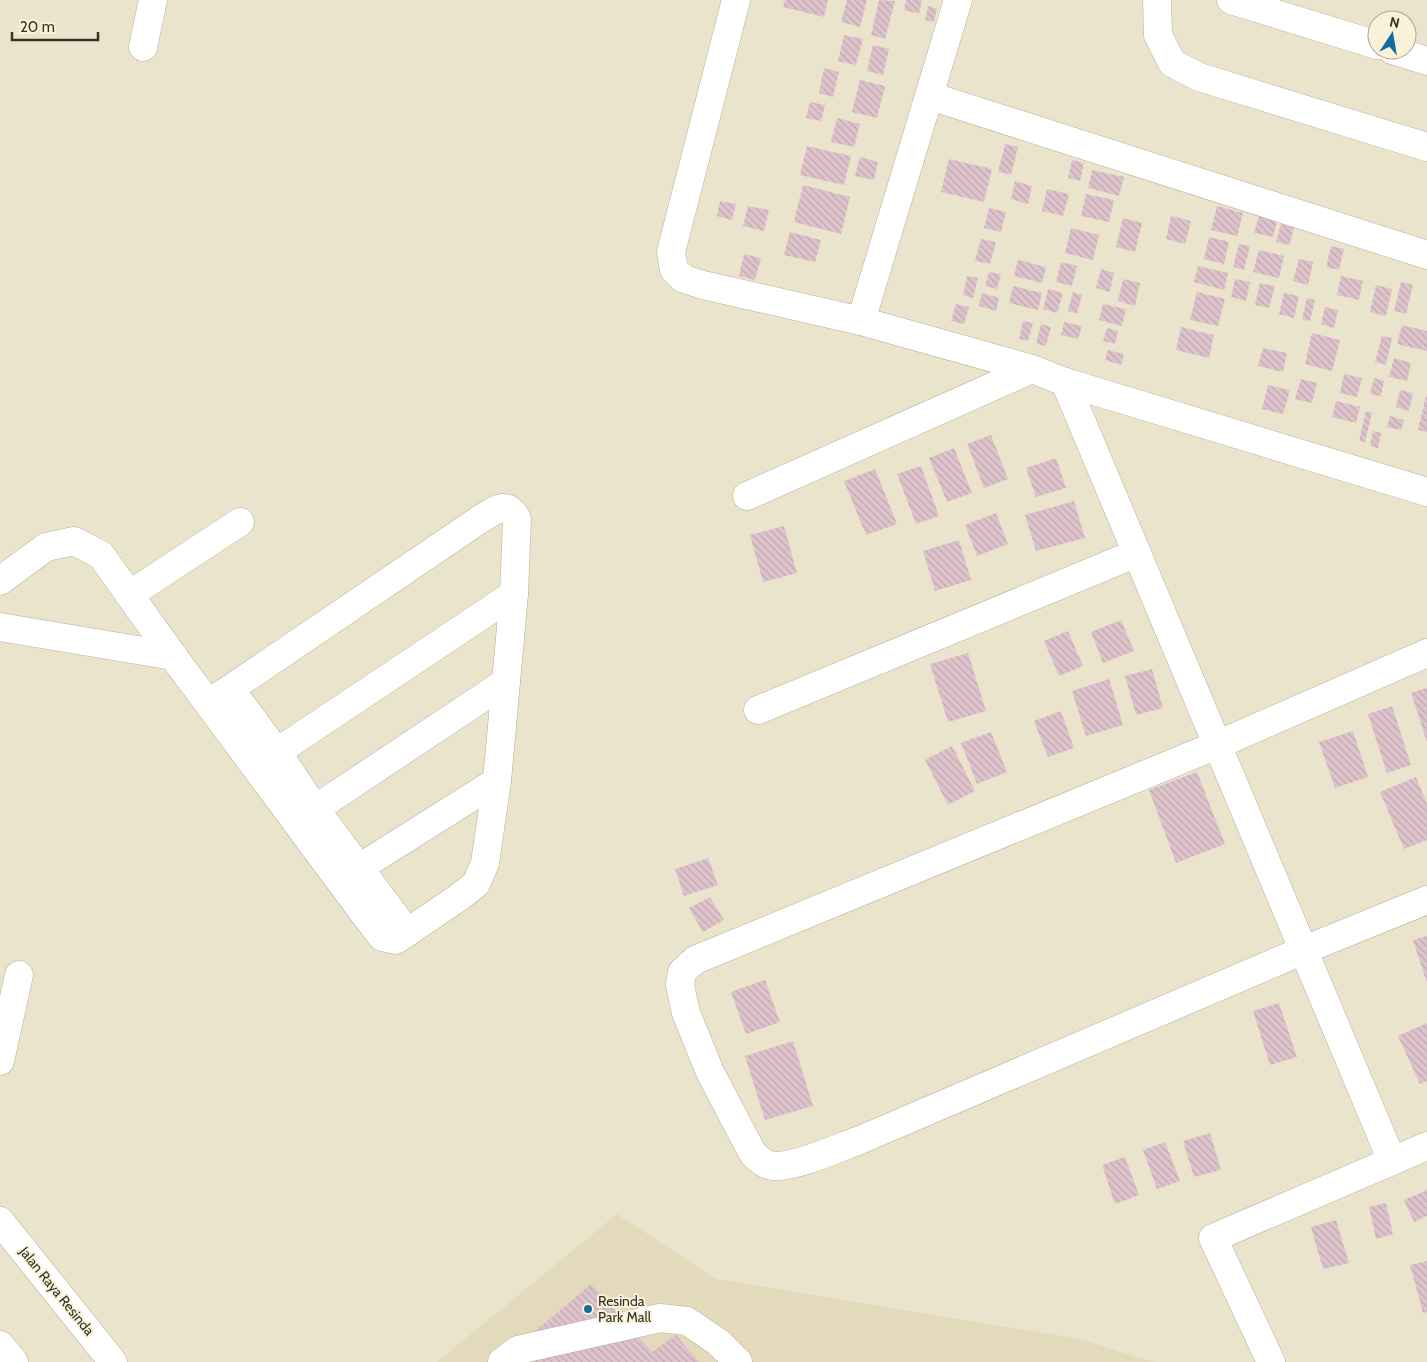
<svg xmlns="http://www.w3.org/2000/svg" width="1427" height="1362" font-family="Cabin,sans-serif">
	<defs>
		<pattern id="building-back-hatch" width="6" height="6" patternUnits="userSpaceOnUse" patternTransform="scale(1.25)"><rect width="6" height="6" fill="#dfc3cc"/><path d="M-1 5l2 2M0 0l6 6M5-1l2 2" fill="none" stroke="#c0a8af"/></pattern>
	</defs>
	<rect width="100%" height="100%" fill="#ebe4cc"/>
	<!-- built -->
	<path fill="#e3dabb" d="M617,1214L716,1279L1075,1338L1154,1362H437Z"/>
	<!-- building -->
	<g fill="url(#building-back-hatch)">
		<path d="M785,0H828L824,17L783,7Z"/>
		<path d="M847,0H867L860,27L841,22Z"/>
		<path d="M879,0L895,1L885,39L871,35Z"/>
		<path d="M906,0H922L919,14L904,10Z"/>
		<path d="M928,6L937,9L934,22L925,20Z"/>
		<path d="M844,35L863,39L856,65L838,61Z"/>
		<path d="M873,45L889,49L883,75L867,71Z"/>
		<path d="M824,68L839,72L833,97L819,93Z"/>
		<path d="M860,80L885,86L877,118L852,112Z"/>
		<path d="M810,102L825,105L821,121L806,118Z"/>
		<path d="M837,118L860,124L854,147L831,142Z"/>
		<path d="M1005,144L1018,147L1011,175L998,172Z"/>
		<path d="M807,146L851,156L844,185L800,175Z"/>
		<path d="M860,157L878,162L874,180L855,176Z"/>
		<path d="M949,159L992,169L984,202L941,192Z"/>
		<path d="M1072,160L1084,163L1080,181L1068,178Z"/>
		<path d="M1092,170L1124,177L1119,196L1088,188Z"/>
		<path d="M1015,181L1032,186L1028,204L1011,199Z"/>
		<path d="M803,185L850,197L841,234L794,222Z"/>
		<path d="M1047,189L1069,194L1063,216L1042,211Z"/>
		<path d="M1086,194L1114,200L1109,222L1081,216Z"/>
		<path d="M720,201L736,204L732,220L717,216Z"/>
		<path d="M748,206L769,210L764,231L743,226Z"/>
		<path d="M1217,206L1243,213L1237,236L1211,230Z"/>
		<path d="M989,208L1006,212L1001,232L984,228Z"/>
		<path d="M1171,216L1191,221L1185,244L1166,239Z"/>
		<path d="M1259,216L1277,221L1273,237L1254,233Z"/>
		<path d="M1123,218L1142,223L1135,252L1116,247Z"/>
		<path d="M1281,224L1294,227L1290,245L1276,242Z"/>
		<path d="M1071,228L1099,235L1093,260L1065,253Z"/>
		<path d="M790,232L821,240L815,262L784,255Z"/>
		<path d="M1209,237L1229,242L1224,264L1204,259Z"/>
		<path d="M981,239L996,242L990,264L975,261Z"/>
		<path d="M1239,244L1250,246L1244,270L1233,267Z"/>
		<path d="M1331,246L1344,249L1339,270L1326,267Z"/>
		<path d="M1259,250L1284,256L1279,278L1253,272Z"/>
		<path d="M744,254L761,258L755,280L739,276Z"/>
		<path d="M1299,259L1313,262L1308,285L1293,281Z"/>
		<path d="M1018,260L1046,267L1042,283L1014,276Z"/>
		<path d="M1061,262L1077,266L1072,286L1056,282Z"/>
		<path d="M1198,266L1228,273L1224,290L1194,282Z"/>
		<path d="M1101,269L1114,273L1110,292L1096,288Z"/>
		<path d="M989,272L1001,274L997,289L985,286Z"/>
		<path d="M967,276L978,278L973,298L963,295Z"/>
		<path d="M1341,276L1363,281L1359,300L1337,295Z"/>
		<path d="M1123,279L1140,283L1135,306L1118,301Z"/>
		<path d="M1235,279L1250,282L1246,301L1231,297Z"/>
		<path d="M1401,282L1413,285L1406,314L1394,311Z"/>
		<path d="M1260,283L1275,286L1269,308L1255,305Z"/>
		<path d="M1376,285L1392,289L1386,316L1370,312Z"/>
		<path d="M1013,286L1042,293L1038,310L1009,303Z"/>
		<path d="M1048,289L1063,293L1057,313L1043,309Z"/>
		<path d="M1073,292L1082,295L1077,314L1068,311Z"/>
		<path d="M1197,292L1225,299L1218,326L1190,320Z"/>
		<path d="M982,293L999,298L996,311L979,306Z"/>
		<path d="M1284,293L1299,296L1294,318L1279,314Z"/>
		<path d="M1307,298L1315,300L1310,321L1302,319Z"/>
		<path d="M956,304L969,307L964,324L951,321Z"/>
		<path d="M1103,304L1126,309L1122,326L1099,320Z"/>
		<path d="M1325,307L1338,310L1334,328L1321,324Z"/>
		<path d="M1023,321L1033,323L1028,341L1019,339Z"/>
		<path d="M1064,322L1082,326L1078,339L1061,335Z"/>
		<path d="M1041,324L1051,327L1046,346L1036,344Z"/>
		<path d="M1402,325L1427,331V351L1397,344Z"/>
		<path d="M1181,327L1214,335L1209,358L1176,350Z"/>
		<path d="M1107,328L1118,331L1115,344L1103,341Z"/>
		<path d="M1312,333L1340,340L1332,371L1305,364Z"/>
		<path d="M1382,336L1392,338L1386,365L1375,362Z"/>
		<path d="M1263,348L1287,353L1283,372L1258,366Z"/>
		<path d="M1108,350L1124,354L1121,365L1105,360Z"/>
		<path d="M1394,358L1411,363L1407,381L1389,377Z"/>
		<path d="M1344,374L1362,378L1357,397L1340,393Z"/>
		<path d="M1374,378L1384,381L1381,396L1370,394Z"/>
		<path d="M1301,379L1317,383L1312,403L1295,399Z"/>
		<path d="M1268,385L1290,390L1283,414L1262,409Z"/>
		<path d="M1400,390L1413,393L1409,411L1396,407Z"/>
		<path d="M1426,396L1427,397V432L1418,430Z"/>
		<path d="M1336,401L1360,407L1356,423L1332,417Z"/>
		<path d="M1366,411L1372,413L1365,442L1359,441Z"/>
		<path d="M1390,416L1404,420L1401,430L1387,427Z"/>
		<path d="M1373,431L1381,433L1378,448L1370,446Z"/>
		<path d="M991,435L1008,479L984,488L967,444Z"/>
		<path d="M954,448L972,493L947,502L929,458Z"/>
		<path d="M1056,458L1066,488L1036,497L1026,468Z"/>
		<path d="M921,466L939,516L916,524L897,474Z"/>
		<path d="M875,469L897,524L866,535L844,481Z"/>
		<path d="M1074,501L1085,538L1036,551L1025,515Z"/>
		<path d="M996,513L1008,544L977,556L965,525Z"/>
		<path d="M784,526L797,573L763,582L750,535Z"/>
		<path d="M959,540L971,580L935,591L923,551Z"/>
		<path d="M1121,620L1134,651L1103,663L1091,632Z"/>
		<path d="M1068,631L1083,666L1059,676L1044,641Z"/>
		<path d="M968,653L986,711L948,722L930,664Z"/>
		<path d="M1152,669L1163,708L1136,715L1125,676Z"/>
		<path d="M1109,679L1123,725L1086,736L1072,691Z"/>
		<path d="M1427,688V742L1411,693Z"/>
		<path d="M1392,706L1411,765L1387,773L1368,714Z"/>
		<path d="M1061,711L1074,748L1048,757L1034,721Z"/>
		<path d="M1353,731L1368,777L1335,788L1319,742Z"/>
		<path d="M991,732L1007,772L977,784L961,743Z"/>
		<path d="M952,746L975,791L948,805L925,760Z"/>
		<path d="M1197,772L1225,844L1176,863L1149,790Z"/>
		<path d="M1416,777L1427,804V840L1404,849L1380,792Z"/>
		<path d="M708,858L718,885L684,896L675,869Z"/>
		<path d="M710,897L724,920L703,932L689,908Z"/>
		<path d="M1427,936V983L1413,940Z"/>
		<path d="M765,980L780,1022L746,1034L731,992Z"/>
		<path d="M1279,1003L1297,1057L1270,1065L1253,1011Z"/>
		<path d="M1427,1023V1081L1420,1084L1398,1036Z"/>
		<path d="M793,1041L813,1106L765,1120L745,1056Z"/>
		<path d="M1210,1133L1221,1170L1194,1177L1183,1141Z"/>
		<path d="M1165,1142L1180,1181L1157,1189L1143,1150Z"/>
		<path d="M1125,1157L1139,1195L1115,1204L1102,1165Z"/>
		<path d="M1427,1190V1216L1414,1222L1404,1200Z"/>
		<path d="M1386,1203L1393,1234L1376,1239L1369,1207Z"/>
		<path d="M1336,1220L1349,1263L1323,1269L1311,1227Z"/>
		<path d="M1427,1261V1312L1423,1313L1410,1265Z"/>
		<path d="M591,1284L652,1352L676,1335L699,1362H499Z"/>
	</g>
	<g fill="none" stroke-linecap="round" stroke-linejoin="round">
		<defs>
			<g id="minor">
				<path d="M736,0L671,252L674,270L684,279L703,285L861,321L1032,369L1065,382L1427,492"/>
				<path d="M1157,0L1158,35L1172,63L1199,77L1427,147"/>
				<path d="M1231,0L1377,45"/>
				<path d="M143,47L153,0"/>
				<path d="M1392,50L1427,61"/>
				<path d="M930,96L1427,255"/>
				<path d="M861,321L958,0"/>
				<path d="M1065,382L1392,1161"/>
				<path d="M747,496L1032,369"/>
				<path d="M0,581L46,547L74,541L101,555L173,656L362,911L382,937L396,940L458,898L476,884L485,863L497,781L514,594L517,519C506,498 493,512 479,520L230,689"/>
				<path d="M129,595L240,522"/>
				<path d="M0,627L173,656"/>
				<path d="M1427,653L1217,745L695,960L682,972L680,985L686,1013L710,1072L753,1154C759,1159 764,1165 773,1166C794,1168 838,1148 860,1140L1304,950L1427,900"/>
				<path d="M216,698L230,689L277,752L315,809L407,932"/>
				<path d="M758,710L1137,553"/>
				<path d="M277,752L514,594"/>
				<path d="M315,809L506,682"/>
				<path d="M359,868L497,781"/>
				<path d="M0,1061L19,975"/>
				<path d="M0,1221L113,1362"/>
				<path d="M0,1345L14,1362"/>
				<path d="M502,1362L518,1350L660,1318L687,1321L718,1342L738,1362"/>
				<path d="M1271,1362L1213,1238L1427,1146"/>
			</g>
		</defs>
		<!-- minor casing -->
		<use href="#minor" stroke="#b6b099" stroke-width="29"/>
		<!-- minor -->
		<use href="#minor" stroke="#fff" stroke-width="28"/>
	</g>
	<!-- markers -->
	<circle fill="#136d9c" stroke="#f8f2d9" stroke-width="2" cx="588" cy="1309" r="5"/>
	<g text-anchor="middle" stroke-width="4" stroke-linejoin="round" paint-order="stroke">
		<!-- street labels -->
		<g font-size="14" fill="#343128" stroke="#f8f2d9">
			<text transform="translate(57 1291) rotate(51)" y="5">Jalan Raya Resinda</text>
		</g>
		<!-- poi labels -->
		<g font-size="14" fill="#343128" stroke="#f8f2d9" text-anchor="start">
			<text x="598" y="1306">Resinda<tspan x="598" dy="16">Park Mall</tspan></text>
		</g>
	</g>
	<!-- north arrow -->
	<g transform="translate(1392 35) rotate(12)"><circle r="24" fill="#f8f2d9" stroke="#aaa592"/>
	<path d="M0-4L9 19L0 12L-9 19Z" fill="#136d9c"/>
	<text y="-8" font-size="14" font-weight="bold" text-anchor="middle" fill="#343128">N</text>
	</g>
	<!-- scale -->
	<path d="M12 32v8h86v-8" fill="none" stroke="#343128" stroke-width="2.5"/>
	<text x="20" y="32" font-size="15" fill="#343128" stroke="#f8f2d9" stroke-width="4" paint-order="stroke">20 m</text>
</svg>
